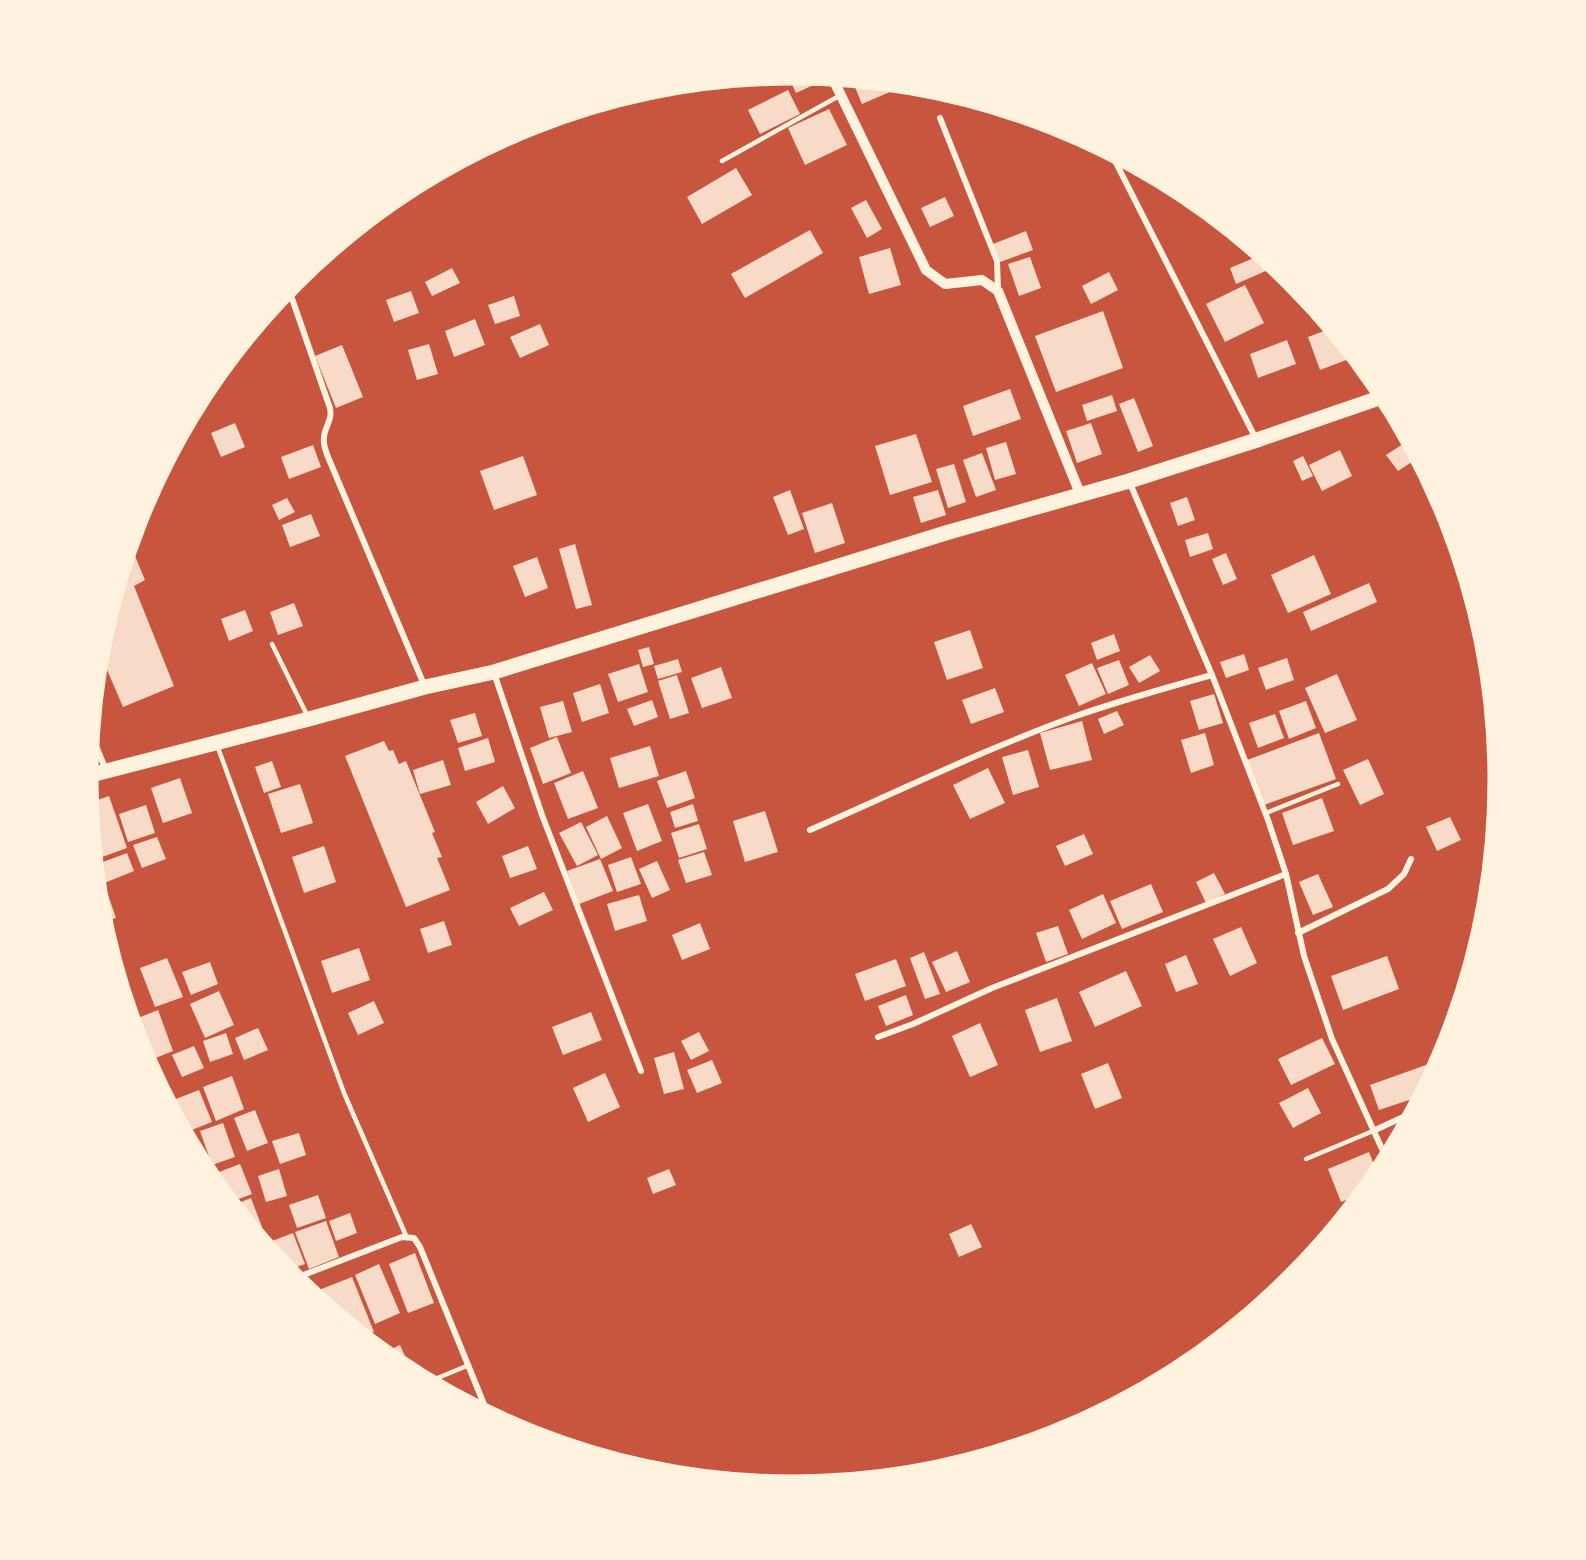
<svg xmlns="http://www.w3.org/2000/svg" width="1586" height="1560" font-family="'PT Sans Narrow',sans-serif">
	<rect width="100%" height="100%" fill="#c8553d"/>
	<!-- building -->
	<g fill="#f7dbc8">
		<path d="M787,74L817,76L820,82L796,93Z"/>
		<path d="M852,80H854L906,85L862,104Z"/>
		<path d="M788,90L800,114L760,134L748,110Z"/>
		<path d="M829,109L847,145L805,165L788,128Z"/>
		<path d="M736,168L752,195L702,224L687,197Z"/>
		<path d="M945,197L954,216L930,227L921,208Z"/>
		<path d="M866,200L882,229L867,238L851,208Z"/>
		<path d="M810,230L823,253L745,298L731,274Z"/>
		<path d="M1026,231L1033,250L1000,262L993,244Z"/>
		<path d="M890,248L901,285L869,294L859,257Z"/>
		<path d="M1261,255L1268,270L1236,284L1230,268Z"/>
		<path d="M1030,257L1041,288L1019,296L1008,264Z"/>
		<path d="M452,268L460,283L432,296L425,282Z"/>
		<path d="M1109,272L1118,290L1091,304L1082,286Z"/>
		<path d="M1245,285L1264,323L1225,342L1206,304Z"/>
		<path d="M411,291L419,313L394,322L386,300Z"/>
		<path d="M514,296L520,316L495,324L488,305Z"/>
		<path d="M1103,311L1123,368L1056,392L1035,336Z"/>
		<path d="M475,319L485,345L454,357L445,331Z"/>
		<path d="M540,324L549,345L520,358L510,337Z"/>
		<path d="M1332,328L1343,342L1349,359L1320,370L1308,337Z"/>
		<path d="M1287,340L1296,364L1258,378L1250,354Z"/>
		<path d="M429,344L438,374L417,380L408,350Z"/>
		<path d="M342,345L363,397L336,408L315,356Z"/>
		<path d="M1010,389L1021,419L973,436L963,406Z"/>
		<path d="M1112,395L1117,411L1087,421L1082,405Z"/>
		<path d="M1134,398L1153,446L1138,452L1119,404Z"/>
		<path d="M235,423L245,447L221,457L211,433Z"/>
		<path d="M1091,423L1102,454L1077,463L1066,431Z"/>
		<path d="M916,434L932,482L890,495L875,446Z"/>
		<path d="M1409,440L1418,458L1398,471L1386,455Z"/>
		<path d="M1006,442L1016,474L995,480L986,448Z"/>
		<path d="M313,445L321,467L289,479L281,457Z"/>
		<path d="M1340,450L1352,476L1322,491L1309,465Z"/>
		<path d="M982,453L996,490L976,497L963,460Z"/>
		<path d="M523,456L537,495L494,510L480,471Z"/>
		<path d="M1303,456L1313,476L1302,481L1293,461Z"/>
		<path d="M954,464L966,502L948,508L936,469Z"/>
		<path d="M790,490L804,529L788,535L773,497Z"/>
		<path d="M938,490L946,515L921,523L913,497Z"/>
		<path d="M1187,497L1195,520L1178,526L1170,503Z"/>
		<path d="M287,498L295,512L279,520L272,505Z"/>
		<path d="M832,503L845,543L815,553L802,513Z"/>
		<path d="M311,514L320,536L290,547L282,525Z"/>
		<path d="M1208,533L1213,549L1190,557L1185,540Z"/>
		<path d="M130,544L145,580L134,586L174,686L123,707L99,651L100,642Z"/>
		<path d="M575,544L592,605L576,609L559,549Z"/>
		<path d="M1226,553L1237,579L1223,585L1212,559Z"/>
		<path d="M1314,555L1331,594L1288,613L1271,575Z"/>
		<path d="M537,557L548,588L525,597L513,566Z"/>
		<path d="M1369,583L1377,602L1311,631L1303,612Z"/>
		<path d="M294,603L303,626L278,635L270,612Z"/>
		<path d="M245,610L253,631L229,641L221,619Z"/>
		<path d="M970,630L983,668L947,680L934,642Z"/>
		<path d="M1114,634L1120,651L1097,660L1091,643Z"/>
		<path d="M649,647L654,664L643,667L638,650Z"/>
		<path d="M1244,654L1249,670L1226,678L1220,662Z"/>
		<path d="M1150,655L1160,671L1139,683L1129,667Z"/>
		<path d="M1287,658L1294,680L1266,690L1258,668Z"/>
		<path d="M678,659L682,672L658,679L654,666Z"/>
		<path d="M1119,660L1129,685L1108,694L1097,668Z"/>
		<path d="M1092,663L1106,694L1079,706L1065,675Z"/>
		<path d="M639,664L648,692L618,702L608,674Z"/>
		<path d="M721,667L732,698L702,708L691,678Z"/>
		<path d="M1337,674L1357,720L1325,733L1305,688Z"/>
		<path d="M677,675L689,713L670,719L658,681Z"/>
		<path d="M600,684L609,713L582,722L573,693Z"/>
		<path d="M995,688L1004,712L971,724L962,700Z"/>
		<path d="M1214,694L1223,723L1199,730L1190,701Z"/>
		<path d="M652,700L658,717L634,726L627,709Z"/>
		<path d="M563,701L572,732L549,738L540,707Z"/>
		<path d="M1306,701L1316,728L1289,739L1279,711Z"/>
		<path d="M1117,711L1124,725L1104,734L1098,719Z"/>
		<path d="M475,713L482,736L458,743L450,720Z"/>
		<path d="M1275,714L1284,738L1258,748L1249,723Z"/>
		<path d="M1082,721L1092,760L1050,770L1040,733Z"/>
		<path d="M1205,733L1214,765L1191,773L1181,740Z"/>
		<path d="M1319,733L1336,779L1264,805L1247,760Z"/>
		<path d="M557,737L571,773L543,784L530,748Z"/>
		<path d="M488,738L495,762L465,771L458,748Z"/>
		<path d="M384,741L389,751L393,750L399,764L406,761L435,832L432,833L442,857L437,858L450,890L406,907L345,756Z"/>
		<path d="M650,746L659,776L619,788L610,758Z"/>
		<path d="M1028,750L1039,787L1013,795L1002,757Z"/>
		<path d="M1368,759L1384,794L1360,805L1343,770Z"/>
		<path d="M443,760L451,785L420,794L413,770Z"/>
		<path d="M272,761L281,787L264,793L255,767Z"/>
		<path d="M988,768L1005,803L970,819L953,785Z"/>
		<path d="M583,771L598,808L568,819L554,783Z"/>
		<path d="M686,771L695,798L667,808L657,781Z"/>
		<path d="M180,778L192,813L163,823L151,788Z"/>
		<path d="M300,784L313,823L281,833L268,794Z"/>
		<path d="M503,786L515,808L488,824L476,802Z"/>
		<path d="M109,796L127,848L94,860L89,803Z"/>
		<path d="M1322,798L1334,831L1293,845L1282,813Z"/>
		<path d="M648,804L662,841L637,851L623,813Z"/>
		<path d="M693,804L698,821L675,828L670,812Z"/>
		<path d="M146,805L155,833L128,842L119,814Z"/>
		<path d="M765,811L778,852L745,862L733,821Z"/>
		<path d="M607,816L622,848L601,859L586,827Z"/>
		<path d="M1450,817L1461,840L1437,851L1426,827Z"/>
		<path d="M581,822L598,855L577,866L559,833Z"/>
		<path d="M699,824L707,849L679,858L671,833Z"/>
		<path d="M1084,834L1093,854L1065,866L1056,846Z"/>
		<path d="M157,837L166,859L142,868L133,845Z"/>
		<path d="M324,846L336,882L304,893L292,857Z"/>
		<path d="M528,846L537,869L510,878L502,856Z"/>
		<path d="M704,852L712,875L686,883L678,860Z"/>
		<path d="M127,853L134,871L102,884L95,865Z"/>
		<path d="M631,857L641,884L617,892L608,865Z"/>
		<path d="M600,859L613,891L579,904L567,871Z"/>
		<path d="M657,861L670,890L652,898L639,869Z"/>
		<path d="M1214,873L1225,894L1206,903L1196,882Z"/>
		<path d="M1318,874L1333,907L1313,915L1299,882Z"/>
		<path d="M1151,884L1163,912L1122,929L1110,901Z"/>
		<path d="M107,892L116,918L102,923L98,895Z"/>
		<path d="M544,892L553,910L519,926L510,908Z"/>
		<path d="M1103,894L1116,923L1082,939L1069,910Z"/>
		<path d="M639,895L647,921L615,931L607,904Z"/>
		<path d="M444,921L452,945L428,953L420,929Z"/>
		<path d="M700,923L710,949L682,960L672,935Z"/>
		<path d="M1058,926L1068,954L1046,962L1036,933Z"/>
		<path d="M1241,927L1257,963L1230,976L1213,939Z"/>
		<path d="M359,948L370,980L332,993L321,961Z"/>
		<path d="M957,951L970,982L946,992L932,962Z"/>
		<path d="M924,952L940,994L925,999L910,958Z"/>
		<path d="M1186,955L1198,984L1176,992L1165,964Z"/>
		<path d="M1387,956L1399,989L1343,1010L1331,976Z"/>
		<path d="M167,958L183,997L155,1007L140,968Z"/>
		<path d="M896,959L906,986L865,1001L855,974Z"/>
		<path d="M210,962L218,984L191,995L182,972Z"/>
		<path d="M1126,971L1142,1006L1095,1027L1079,992Z"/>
		<path d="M219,991L234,1025L205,1038L190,1004Z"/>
		<path d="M906,995L913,1015L886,1026L878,1006Z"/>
		<path d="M1057,998L1072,1041L1040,1052L1025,1010Z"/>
		<path d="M374,1001L384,1023L358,1035L348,1013Z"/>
		<path d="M158,1010L173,1051L148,1061L133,1020Z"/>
		<path d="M591,1012L602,1040L563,1055L552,1027Z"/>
		<path d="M980,1023L998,1065L970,1077L952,1036Z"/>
		<path d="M258,1028L268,1050L244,1060L235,1038Z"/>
		<path d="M699,1032L709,1051L691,1060L681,1041Z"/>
		<path d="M226,1033L233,1054L210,1062L203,1041Z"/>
		<path d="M1322,1038L1335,1064L1291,1085L1278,1059Z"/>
		<path d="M194,1046L204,1068L182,1077L172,1055Z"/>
		<path d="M674,1052L684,1089L664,1094L654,1058Z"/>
		<path d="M712,1060L722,1083L697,1093L687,1070Z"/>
		<path d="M1440,1060L1421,1096L1379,1110L1370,1085Z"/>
		<path d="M1108,1063L1122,1098L1095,1109L1081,1074Z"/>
		<path d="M605,1073L620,1107L588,1122L573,1088Z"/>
		<path d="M232,1076L244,1109L216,1121L203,1087Z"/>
		<path d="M1308,1088L1321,1113L1293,1128L1279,1103Z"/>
		<path d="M199,1090L212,1122L184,1133L168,1102Z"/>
		<path d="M255,1110L268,1143L247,1151L234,1118Z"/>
		<path d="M223,1123L235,1157L212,1165L200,1131Z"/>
		<path d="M195,1133L208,1166L203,1168L186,1137Z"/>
		<path d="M299,1133L306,1155L280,1164L272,1141Z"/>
		<path d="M1369,1152L1378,1175L1364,1193L1341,1202L1328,1169Z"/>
		<path d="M240,1164L252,1194L231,1202L219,1172Z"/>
		<path d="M279,1169L287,1196L266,1202L258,1176Z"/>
		<path d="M669,1169L676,1185L653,1194L647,1178Z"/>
		<path d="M318,1195L326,1218L297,1228L289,1205Z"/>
		<path d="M251,1198L262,1227L253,1231L233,1205Z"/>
		<path d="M350,1213L357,1233L336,1241L329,1221Z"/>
		<path d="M326,1221L339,1257L309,1269L295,1232Z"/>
		<path d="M971,1224L982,1247L959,1257L949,1234Z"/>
		<path d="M293,1233L305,1264L286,1271L264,1244Z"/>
		<path d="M415,1253L434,1303L408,1313L389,1264Z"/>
		<path d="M379,1264L400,1313L375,1324L355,1275Z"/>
		<path d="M352,1277L374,1332L363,1336L325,1306L319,1290Z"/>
		<path d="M400,1345L413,1374L400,1367L383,1353Z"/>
	</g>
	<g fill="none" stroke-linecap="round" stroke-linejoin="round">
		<!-- service -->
		<g stroke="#fff3e0" stroke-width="4.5">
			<path d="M722,161L839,96"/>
			<path d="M272,644L308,717"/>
			<path d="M217,745L344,1093L407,1238"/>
			<path d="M1266,813L1338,784"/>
			<path d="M1306,1159L1373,1131"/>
			<path d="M428,1382L469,1365"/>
		</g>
		<!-- minor -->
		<g stroke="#fff3e0" stroke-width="6">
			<path d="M940,118L997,261L998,290"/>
			<path d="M1111,153L1256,439"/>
			<path d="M288,287L330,408C332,418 328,422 325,432C322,441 325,449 328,457L425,687"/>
			<path d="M1129,481L1212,675L1268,820L1286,874L1304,956L1332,1039L1387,1160"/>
			<path d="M494,673L542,815L641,1071"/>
			<path d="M91,734L106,770"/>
			<path d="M810,830C897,792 983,750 1073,717C1119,701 1165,688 1212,675"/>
			<path d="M1298,933L1388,889L1404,874L1411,859"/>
			<path d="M878,1037L913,1024L992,988L1286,874"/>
			<path d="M1373,1131L1412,1113"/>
			<path d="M293,1279L402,1237L414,1238L420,1247L488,1414"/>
		</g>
		<!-- tertiary -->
		<path stroke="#fff3e0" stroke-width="10" d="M832,77L926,270L945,284L982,280L998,291L1081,496"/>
		<!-- primary -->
		<path stroke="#fff3e0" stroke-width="15" d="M87,776L309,719L425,687L494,672L949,532L1129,481L1257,440L1385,396"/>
	</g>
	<!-- crop -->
	<path d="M0 0H1586V1560H0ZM97 780a696 696 0 1 1 1392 0a696 696 0 1 1-1392 0Z" fill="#fff3e0" fill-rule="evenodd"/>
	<path fill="none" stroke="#fff3e0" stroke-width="3" d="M97 780a696 696 0 1 1 1392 0a696 696 0 1 1-1392 0Z"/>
</svg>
